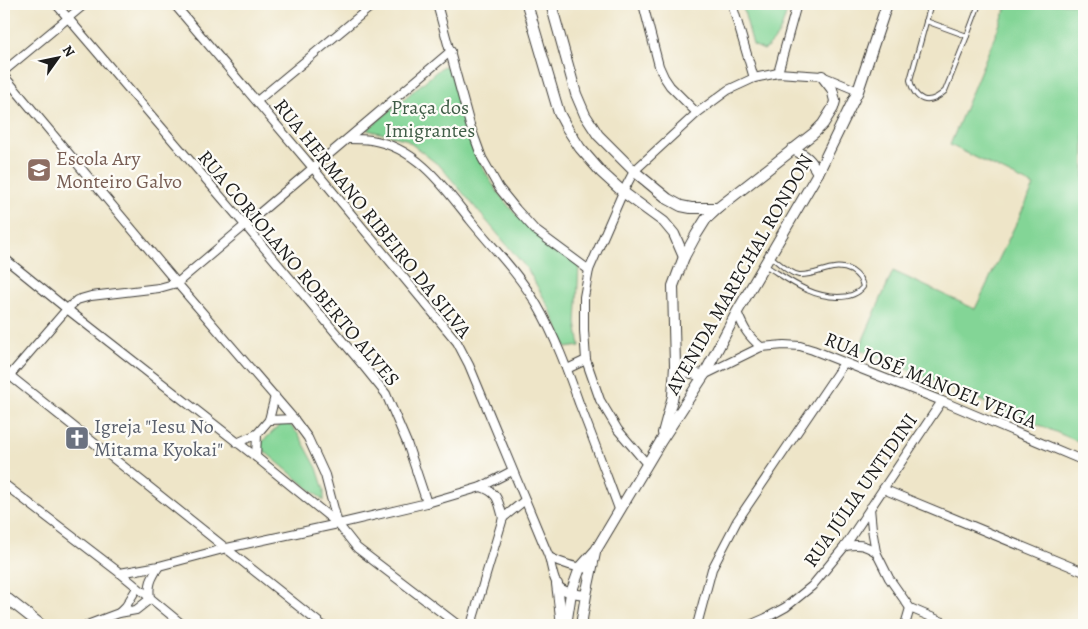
<svg xmlns="http://www.w3.org/2000/svg" width="1088" height="629" font-family="Alegreya,serif">
	<rect width="100%" height="100%" fill="#fdfcf7"/>
	<filter id="ink" filterUnits="userSpaceOnUse"><feTurbulence type="fractalNoise" baseFrequency=".02" numOctaves="2"/><feDisplacementMap in="SourceGraphic" scale="10" xChannelSelector="R" yChannelSelector="G"/><feConvolveMatrix kernelMatrix="1 2 1 2 8 2 1 2 1" color-interpolation-filters="sRGB"/></filter>
	<filter id="wash" filterUnits="userSpaceOnUse"><feTurbulence type="fractalNoise" baseFrequency=".0096" numOctaves="4" result="noise"/><feDisplacementMap in="SourceGraphic" scale="20" xChannelSelector="R" yChannelSelector="G"/><feGaussianBlur stdDeviation="1.12" result="paint"/><feColorMatrix in="noise" values="0 0 0 0 0 0 0 0 0 0 0 0 0 0 0 0 0 1.4 0 .05"/><feComposite in="paint" operator="in"/></filter>
	<g filter="url(#wash)">
		<rect width="100%" height="100%" fill="#eee5c8"/>
		<!-- green -->
		<g fill="#83d596" stroke="#507859">
			<path d="M742,4H789C783,23 781,38 764,50L753,45Z"/>
			<path d="M1008,4H1084V444L859,349L893,271L975,309L1034,186L950,145Z"/>
			<path d="M443,66L450,68C457,95 463,124 474,149C486,178 506,207 529,227C545,241 563,252 579,264L576,323L580,346L566,348L550,309L528,270L441,167L405,139L367,130Z"/>
			<path d="M285,420L299,435L317,468L324,490V501L258,446Z"/>
		</g>
	</g>
	<g filter="url(#ink)">
		<g fill="none" stroke-linecap="round" stroke-linejoin="round">
			<defs>
				<g id="lane">
					<path d="M931,4L910,80C915,101 928,107 945,91L967,36L979,4"/>
					<path d="M926,21L967,36"/>
					<path d="M766,266C789,280 810,297 838,297C848,297 857,295 863,287C862,280 858,275 852,271C832,261 819,276 799,275C788,273 779,263 770,256"/>
				</g>
				<g id="street">
					<path d="M56,4L245,225L361,363L386,394L407,443L427,503"/>
					<path d="M174,4L313,168L457,342L469,365L549,557C551,564 553,579 557,584C562,593 577,594 586,595"/>
					<path d="M437,4L470,125L482,158L499,188L516,209L535,230L589,270"/>
					<path d="M643,4L659,66L664,77L670,86L697,113"/>
					<path d="M732,4L754,78"/>
					<path d="M4,71L85,4"/>
					<path d="M778,73L797,4"/>
					<path d="M4,76L177,283L294,419L308,438L325,475L338,524"/>
					<path d="M257,101L374,4"/>
					<path d="M348,139C355,139 363,139 371,140C418,148 444,187 471,221C494,249 519,274 537,305C555,336 567,369 579,403C593,438 606,474 619,509"/>
					<path d="M4,258L67,309L256,457L338,524L357,548L458,625"/>
					<path d="M737,312C744,329 747,335 761,347"/>
					<path d="M567,369L586,360"/>
					<path d="M4,371L322,625"/>
					<path d="M704,375L761,347L784,345L800,346L813,350L942,401L1084,461"/>
					<path d="M4,382L67,309L77,300L91,296L159,288L177,283L451,51"/>
					<path d="M269,420L294,419"/>
					<path d="M237,443L257,434L269,420L275,396"/>
					<path d="M256,457L257,434"/>
					<path d="M647,464L618,430L600,400L586,360L584,330V297L589,270L623,192L634,171L697,113L728,90L754,78L778,73L822,76L858,91"/>
					<path d="M4,484L120,573L183,625"/>
					<path d="M481,487C499,493 498,501 503,518"/>
					<path d="M883,489L1084,572"/>
					<path d="M870,508L872,529L876,552L889,578L910,608L950,625"/>
					<path d="M503,518L525,500"/>
					<path d="M845,546C858,544 864,544 876,552"/>
					<path d="M549,557C563,564 576,568 591,569"/>
					<path d="M120,573L159,566L227,548L338,524L427,503L481,487L512,471"/>
					<path d="M119,613L126,606L137,588"/>
					<path d="M87,625L119,613L136,610L150,599C148,584 151,579 159,566"/>
					<path d="M471,625L503,518"/>
					<path d="M697,625L712,569L737,521L844,363"/>
					<path d="M750,625L766,618L786,607L812,586L845,546L942,401"/>
					<path d="M905,625L910,608"/>
				</g>
				<g id="secondary">
					<path d="M527,4L559,113L567,128L580,148L601,172L623,192L664,222L674,234L684,257"/>
					<path d="M551,4L576,94L585,115L598,135L634,171L668,199L681,206L691,208H718"/>
					<path d="M792,149C806,155 811,160 818,173"/>
					<path d="M675,366C685,372 692,374 704,375"/>
					<path d="M663,433L673,396L675,366L673,286L684,257L696,235L706,219L718,208L814,133L823,124L833,108L835,101L832,89L822,76"/>
					<path d="M557,584L562,625"/>
					<path d="M4,596L41,625"/>
					<path d="M566,625L571,593L580,568L596,550L661,441L704,375L737,312L818,173L858,91L887,4"/>
					<path d="M581,625L586,595L595,553"/>
				</g>
			</defs>
			<!-- lane casing -->
			<use href="#lane" stroke="#3c3a36" stroke-width="6"/>
			<!-- street casing -->
			<use href="#street" stroke="#3c3a36" stroke-width="10"/>
			<!-- secondary casing -->
			<use href="#secondary" stroke="#3c3a36" stroke-width="12"/>
			<!-- lane -->
			<use href="#lane" stroke="#fff" stroke-width="4"/>
			<!-- street -->
			<use href="#street" stroke="#fff" stroke-width="8"/>
			<!-- secondary -->
			<use href="#secondary" stroke="#fff" stroke-width="10"/>
		</g>
	</g>
	<!-- icons -->
	<defs>
		<symbol id="school-square" viewBox="-11 -11 22 22"><rect x="-9" y="-9" width="18" height="18" rx="4" fill="#8d6e63" stroke="#fdfcf7"/><path d="M0-5L7-2L0 1L-7-2ZM-4 1L0 2.5L4 1V4Q0 6-4 4Z" fill="#fff"/></symbol>
		<symbol id="church-square" viewBox="-11 -11 22 22"><rect x="-9" y="-9" width="18" height="18" rx="4" fill="#6b7280" stroke="#fdfcf7"/><path d="M-1.2-6h2.4v3.5h3.3v2.4h-3.3V6h-2.4V-.1h-3.3v-2.4h3.3Z" fill="#fff"/></symbol>
	</defs>
	<g fill-rule="evenodd">
		<use href="#school-square" x="25" y="156" width="28" height="28"/>
		<use href="#church-square" x="63" y="424" width="28" height="28"/>
	</g>
	<g text-anchor="middle" stroke-width="4.5" stroke-linejoin="round" paint-order="stroke">
		<!-- park labels -->
		<g font-size="20" fill="#405d47" stroke="#fdfcf7">
			<text x="430" y="114">Praça dos<tspan x="430" dy="23">Imigrantes</tspan></text>
		</g>
		<!-- education labels -->
		<g font-size="20" fill="#785e54" stroke="#fdfcf7" text-anchor="start">
			<text x="56" y="165">Escola Ary<tspan x="56" dy="23">Monteiro Galvo</tspan></text>
		</g>
		<!-- street labels -->
		<g font-size="20" fill="#1c1c1c" stroke="#fdfcf7">
			<text transform="translate(373 218) rotate(51)" y="7">RUA HERMANO RIBEIRO DA SILVA</text>
			<text transform="translate(299 268) rotate(50)" y="7">RUA CORIOLANO ROBERTO ALVES</text>
			<text transform="translate(739 274) rotate(-60)" y="7">AVENIDA MARECHAL RONDON</text>
			<text transform="translate(931 380) rotate(22)" y="7">RUA JOSÉ MANOEL VEIGA</text>
			<text transform="translate(860 490) rotate(-55)" y="7">RUA JÚLIA UNTIDINI</text>
		</g>
		<!-- worship labels -->
		<g font-size="20" fill="#5b616d" stroke="#fdfcf7" text-anchor="start">
			<text x="94" y="433">Igreja "Iesu No<tspan x="94" dy="23">Mitama Kyokai"</tspan></text>
		</g>
	</g>
	<!-- margin -->
	<rect width="1088" height="629" fill="none" stroke="#fdfcf7" stroke-width="20"/>
	<!-- north arrow -->
	<g transform="translate(58 58) rotate(57)" stroke="#fdfcf7" stroke-width="4" paint-order="stroke">
	<path d="M0-4L9 19L0 12L-9 19Z" fill="#1c1c1c"/>
	<text y="-8" font-size="14" font-weight="bold" text-anchor="middle" fill="#1c1c1c">N</text>
	</g>
</svg>
